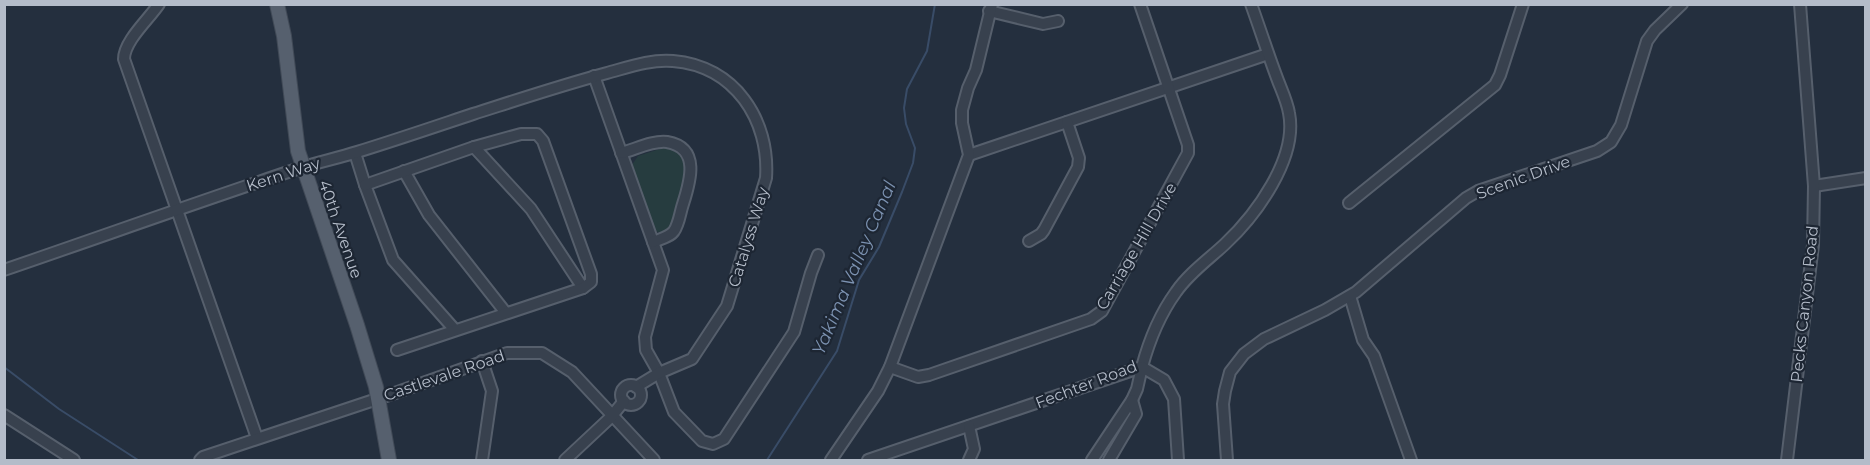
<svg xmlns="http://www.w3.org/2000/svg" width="1870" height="465" font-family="Montserrat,sans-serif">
	<rect width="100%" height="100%" fill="#242f3e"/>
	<!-- green -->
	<path fill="#263c3f" d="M663,148C695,152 685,180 678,201C675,213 674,227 662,233L655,231L632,165L638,156Z"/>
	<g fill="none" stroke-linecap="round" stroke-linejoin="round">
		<!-- stream -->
		<g stroke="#394c67" stroke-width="2">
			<path d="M4,367L59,409L138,460"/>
			<path d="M767,460L837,351L859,280L879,247L902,192L913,163L915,148L906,124L904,108L907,89L927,51L935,4"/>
		</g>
		<defs>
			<g id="minor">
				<path d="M159,4C149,19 124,41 124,59L257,438"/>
				<path d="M989,11L1043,24L1058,21"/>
				<path d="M594,76L663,270L645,337L646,350L659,373L674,412L702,441L713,444L724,439L794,332L811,273L818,255"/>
				<path d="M474,147L531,209L583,288"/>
				<path d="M355,153L365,185L393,260L455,330"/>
				<path d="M621,153C634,150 653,140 667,142C701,148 690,182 683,204C680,213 679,224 674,231C670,237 660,239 653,242"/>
				<path d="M969,155L1268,54"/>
				<path d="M404,171L429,215L506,313"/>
				<path d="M365,185L474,147L521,134H537L543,141L591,274V282L583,288L397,350"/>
				<path d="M1814,186L1866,178"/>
				<path d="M1349,203L1495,85L1500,75L1523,4"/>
				<path d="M1029,241L1041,234L1044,230L1078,167L1079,158L1067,122"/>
				<path d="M4,270C103,236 201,201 300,168C319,162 338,158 357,152C396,140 434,127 473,114C517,100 562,85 607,73C629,67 651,59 673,61C735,66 770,120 766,178L727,306L692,359L659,373L636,387"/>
				<path d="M1350,296L1363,340L1374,356L1411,460"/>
				<path d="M482,361L492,391L482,460"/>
				<path d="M890,367L918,377L929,375L1091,319L1102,311L1188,153V145L1140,4"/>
				<circle cx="631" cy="395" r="10"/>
				<path d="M4,415L74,460"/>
				<path d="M200,460L203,457L395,393L507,353H542L572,372L654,460"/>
				<path d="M565,460L611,417L624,401"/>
				<path d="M831,460L878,391L890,367L969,155L962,123V110L968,88L976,70L992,4"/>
				<path d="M868,460L1142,367C1149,341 1160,314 1176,292C1189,273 1209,259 1225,244C1256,215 1298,158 1289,113C1287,101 1281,89 1277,78C1268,54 1260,29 1251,4"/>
				<path d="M969,460L974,449L969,426"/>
				<path d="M1092,460L1132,400L1137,389L1142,367L1164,380L1174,399L1178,460"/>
				<path d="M1109,460L1136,414L1132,400"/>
				<path d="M1227,460L1223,404L1225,391L1230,372L1244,354L1264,339L1325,310L1356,292L1466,198L1478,191L1597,151L1611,142L1621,125L1647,41L1655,30L1682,4"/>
				<path d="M1787,460L1813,245L1814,186L1800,4"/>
			</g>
			<path id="major" d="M277,4L284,36L298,151L357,325L376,387L389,460"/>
		</defs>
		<!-- minor casing -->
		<use href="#minor" stroke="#565f6c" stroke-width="14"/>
		<!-- major casing -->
		<use href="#major" stroke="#414a57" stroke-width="16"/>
		<!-- minor -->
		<use href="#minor" stroke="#38414e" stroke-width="10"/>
		<!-- major -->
		<use href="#major" stroke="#56606e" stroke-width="14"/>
	</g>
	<g text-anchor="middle" stroke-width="4.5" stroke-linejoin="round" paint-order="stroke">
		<!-- street labels -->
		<g font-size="16" fill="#b4bcc9" stroke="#1d2633">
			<text transform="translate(283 174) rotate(-18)" y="6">Kern Way</text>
			<text transform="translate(1523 177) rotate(-20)" y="6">Scenic Drive</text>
			<text transform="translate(341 229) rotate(71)" y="6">40th Avenue</text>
			<text transform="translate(748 237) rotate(-73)" y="6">Catalyss Way</text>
			<text transform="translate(1136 246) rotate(-60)" y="6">Carriage Hill Drive</text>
			<text transform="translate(1804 304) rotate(-84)" y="6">Pecks Canyon Road</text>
			<text transform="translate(444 375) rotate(-19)" y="6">Castlevale Road</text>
			<text transform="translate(1086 384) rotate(-21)" y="6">Fechter Road</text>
		</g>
		<!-- water labels -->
		<g font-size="18" font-style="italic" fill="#7c92b1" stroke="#1d2633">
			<text transform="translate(854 268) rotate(-67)" y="6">Yakima Valley Canal</text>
		</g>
	</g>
	<!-- border -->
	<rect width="1870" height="465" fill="none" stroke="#b4bcc9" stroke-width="12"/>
</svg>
